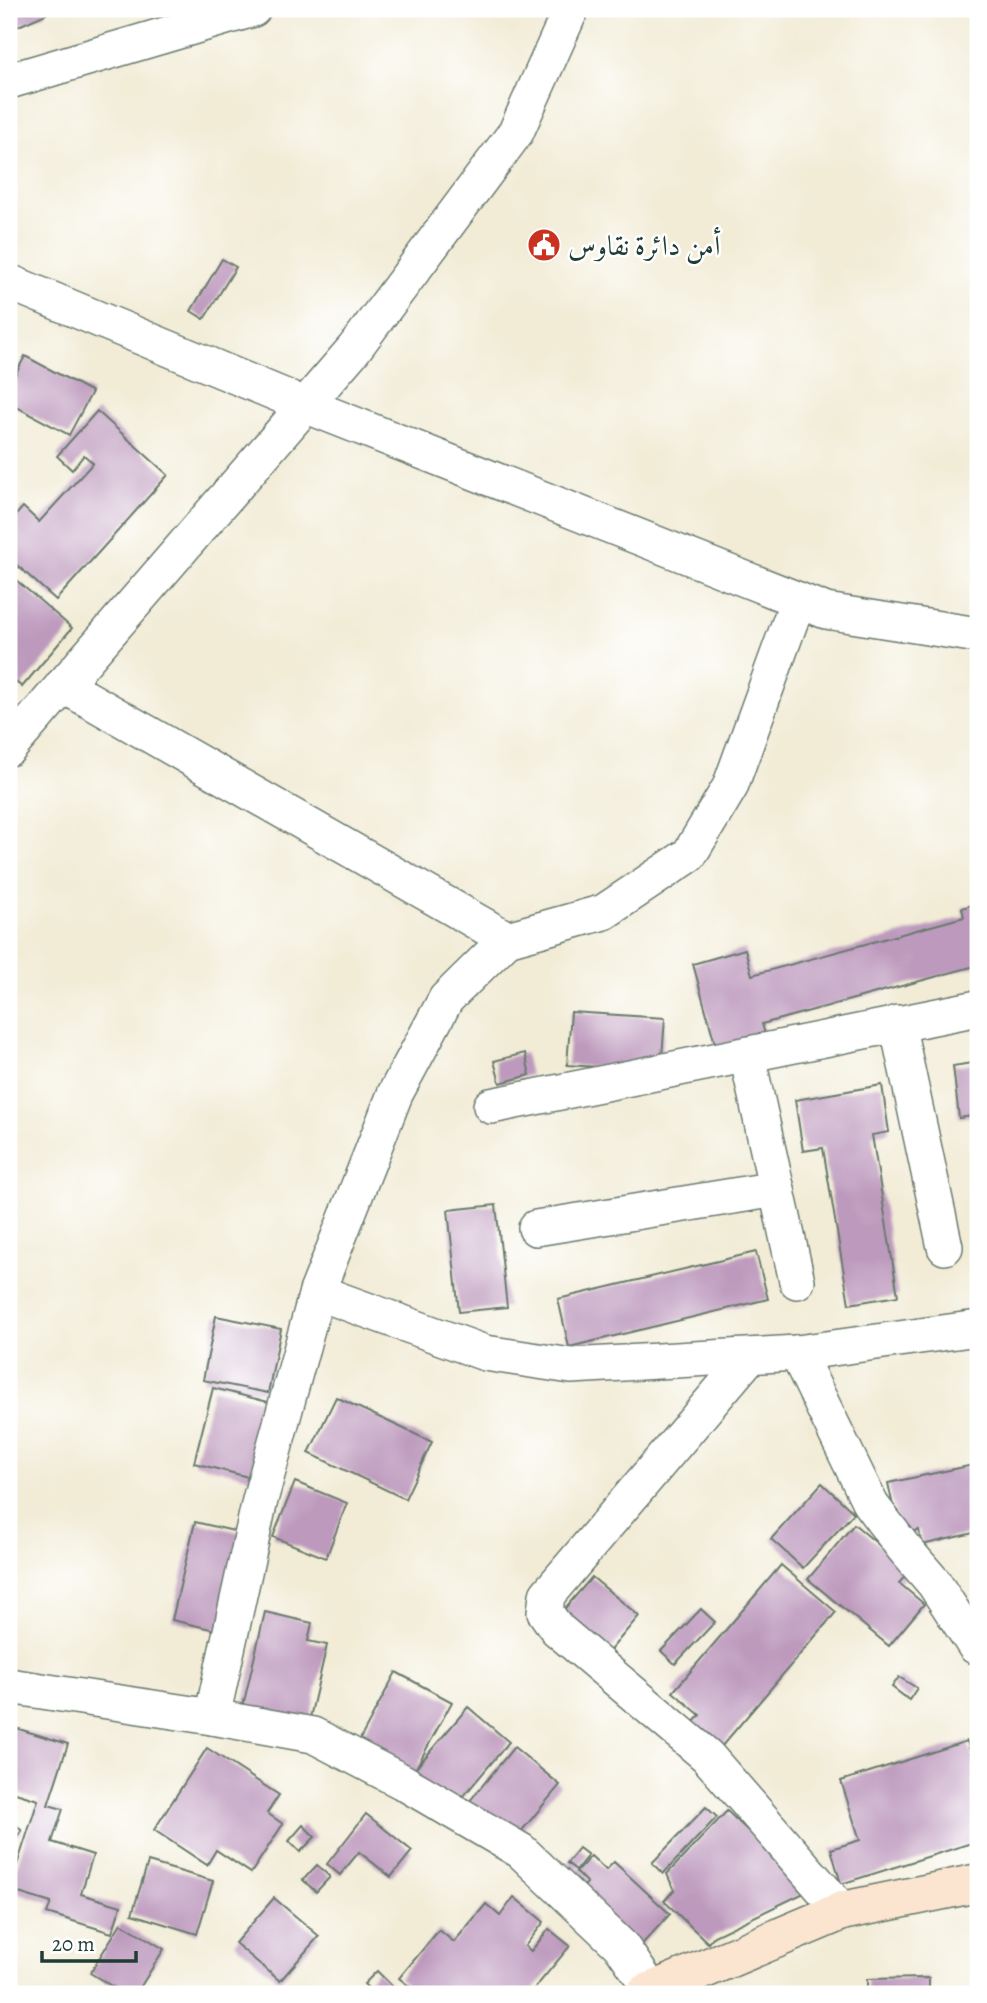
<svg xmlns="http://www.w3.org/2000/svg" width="987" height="2003" font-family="Alegreya,Amiri,serif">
	<rect width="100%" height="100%" fill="#fff"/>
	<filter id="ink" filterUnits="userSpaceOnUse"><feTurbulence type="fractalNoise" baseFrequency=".0143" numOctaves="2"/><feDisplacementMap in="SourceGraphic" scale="14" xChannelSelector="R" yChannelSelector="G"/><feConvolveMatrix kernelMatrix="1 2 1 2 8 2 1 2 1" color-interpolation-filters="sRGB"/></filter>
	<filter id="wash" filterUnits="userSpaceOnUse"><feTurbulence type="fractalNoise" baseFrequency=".00686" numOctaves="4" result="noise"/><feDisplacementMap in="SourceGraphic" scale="28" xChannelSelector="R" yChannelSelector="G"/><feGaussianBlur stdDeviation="1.57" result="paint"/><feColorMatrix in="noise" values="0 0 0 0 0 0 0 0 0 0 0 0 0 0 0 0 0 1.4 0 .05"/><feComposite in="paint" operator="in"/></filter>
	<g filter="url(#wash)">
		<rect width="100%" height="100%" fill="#f2ecd7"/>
		<g id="blocks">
			<!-- building -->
			<g fill="#bd9abd">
				<path d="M9,9H44L46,14L14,28Z"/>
				<path d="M222,259L236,267L204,319L191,311Z"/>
				<path d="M25,356L92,392L69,435L9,403V387Z"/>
				<path d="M97,411L168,475L56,600L9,558V523L23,507L39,522L93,463L84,455L72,470L57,456Z"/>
				<path d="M9,574L72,628L22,687L9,676Z"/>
				<path d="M978,903V976L975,966L762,1024L765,1034L716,1047L693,964L745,949L752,975L964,917L962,908Z"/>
				<path d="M571,1012L665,1018L661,1071L567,1065Z"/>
				<path d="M525,1053L530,1075L500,1083L494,1061Z"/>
				<path d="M978,1062V1115L959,1118L953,1066Z"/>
				<path d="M882,1085L889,1132L872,1135L898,1296L849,1304L823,1148L803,1151L795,1100Z"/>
				<path d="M496,1205L507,1307L459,1312L448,1210Z"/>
				<path d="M756,1252L768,1299L569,1347L558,1299Z"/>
				<path d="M216,1316L281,1329L268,1393L203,1380Z"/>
				<path d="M213,1388L272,1403L252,1478L194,1463Z"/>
				<path d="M336,1397L432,1442L405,1499L309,1453Z"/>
				<path d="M978,1464V1532L922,1545L919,1530L899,1534L888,1483Z"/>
				<path d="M295,1482L347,1503L326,1558L273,1537Z"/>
				<path d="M822,1483L854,1513L803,1568L771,1539Z"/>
				<path d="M195,1522L251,1535L228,1633L172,1620Z"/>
				<path d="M854,1524L910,1571L899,1583L924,1604L889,1646L808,1579Z"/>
				<path d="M781,1565L836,1612L721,1747L693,1723L700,1715L673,1692Z"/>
				<path d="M592,1577L639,1616L607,1654L560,1614Z"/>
				<path d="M701,1609L715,1622L675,1664L661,1651Z"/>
				<path d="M265,1612L312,1623L308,1641L327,1645L305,1739L239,1723Z"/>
				<path d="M396,1672L452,1702L416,1768L468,1707L509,1742L452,1810L352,1754Z"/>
				<path d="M899,1677L917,1688L909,1700L892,1687Z"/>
				<path d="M9,1726L68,1744L48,1805L63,1809L52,1842L93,1855L81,1894L121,1906L112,1933L47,1913L51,1903L9,1890L38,1800L9,1791Z"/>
				<path d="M967,1741L978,1777V1841L841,1884L831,1849L860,1840L841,1781Z"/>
				<path d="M514,1747L560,1785L509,1846L464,1808Z"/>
				<path d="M207,1748L279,1795L267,1813L283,1824L251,1873L216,1850L207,1865L154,1830Z"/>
				<path d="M706,1807L717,1817L663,1874L652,1863Z"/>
				<path d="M727,1811L795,1875L804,1893L714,1936L708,1943L664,1901L674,1890L667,1874Z"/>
				<path d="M366,1814L412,1851L391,1877L359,1852L340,1875L327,1864Z"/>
				<path d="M9,1817L22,1831L9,1845Z"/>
				<path d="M303,1825L315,1837L300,1852L289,1841Z"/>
				<path d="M579,1848L588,1855L576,1870L567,1863Z"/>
				<path d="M591,1856L606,1870L614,1862L670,1914L631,1956L571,1900L587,1883L576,1872Z"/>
				<path d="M148,1862L213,1881L197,1934L132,1914Z"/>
				<path d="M317,1865L330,1877L316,1892L303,1880Z"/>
				<path d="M514,1897L544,1922L525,1946L531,1951L549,1929L570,1946L530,1994H419L399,1978L439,1930L454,1942L486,1904L500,1916Z"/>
				<path d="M274,1898L319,1936L280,1981L235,1943Z"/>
				<path d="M121,1923L164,1949L136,1994H125L90,1973Z"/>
				<path d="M377,1971L400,1994H374L364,1984Z"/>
				<path d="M929,1978V1994H867V1979Z"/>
			</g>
		</g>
	</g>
	<g filter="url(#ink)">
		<use href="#blocks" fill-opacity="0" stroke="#697a6d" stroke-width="2"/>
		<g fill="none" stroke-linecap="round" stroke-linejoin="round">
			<defs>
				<g id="street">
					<path d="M9,81L253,9"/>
					<path d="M9,282L305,405L826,611L978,635"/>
					<path d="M63,685L507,939L604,912L689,855L730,787L798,600"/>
					<path d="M9,748L354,349L516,132L571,9"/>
					<path d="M897,1023L945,1247"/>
					<path d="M747,1055L797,1281"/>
					<path d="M491,1106L978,1008"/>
					<path d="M536,1228L777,1189"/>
					<path d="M317,1292L485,1353L571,1366L797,1353L978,1328"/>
					<path d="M797,1353L871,1505L903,1547L934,1583L975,1646"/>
					<path d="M750,1356L547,1595L545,1612L557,1629L707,1756L842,1911"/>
					<path d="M9,1686L212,1717L313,1735L403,1782L521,1851L622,1947L652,1991"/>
					<path d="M212,1717L260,1500L317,1292L395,1094L446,999L507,939"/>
				</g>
				<path id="secondary" d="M645,1994L842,1911L978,1883"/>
			</defs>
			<!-- street casing -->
			<use href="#street" stroke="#697a6d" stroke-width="38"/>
			<!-- secondary casing -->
			<use href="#secondary" stroke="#697a6d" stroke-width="41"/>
			<!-- street -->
			<use href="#street" stroke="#fff" stroke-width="35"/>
			<!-- secondary -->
			<use href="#secondary" stroke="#fce5d0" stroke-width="38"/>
		</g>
	</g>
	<!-- icons -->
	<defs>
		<symbol id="civic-disc" viewBox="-11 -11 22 22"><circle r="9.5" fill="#c8321e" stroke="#fff"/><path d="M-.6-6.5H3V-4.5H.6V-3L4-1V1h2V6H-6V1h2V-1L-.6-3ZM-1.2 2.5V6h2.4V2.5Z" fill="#fff"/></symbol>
	</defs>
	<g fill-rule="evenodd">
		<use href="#civic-disc" x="525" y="226" width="38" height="38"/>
	</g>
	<g text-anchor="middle" stroke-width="5" stroke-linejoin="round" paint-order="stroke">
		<!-- poi labels -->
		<g font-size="28" fill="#1f3d34" stroke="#fff" text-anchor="start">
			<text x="568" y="255">أمن دائرة نقاوس</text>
		</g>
	</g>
	<!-- margin -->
	<rect width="987" height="2003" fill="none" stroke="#fff" stroke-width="35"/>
	<!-- scale -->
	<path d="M42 1951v10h94v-10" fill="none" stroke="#1f3d34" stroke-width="3.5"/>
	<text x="52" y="1951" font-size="21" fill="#1f3d34" stroke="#ffffff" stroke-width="5" paint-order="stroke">20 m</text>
</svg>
